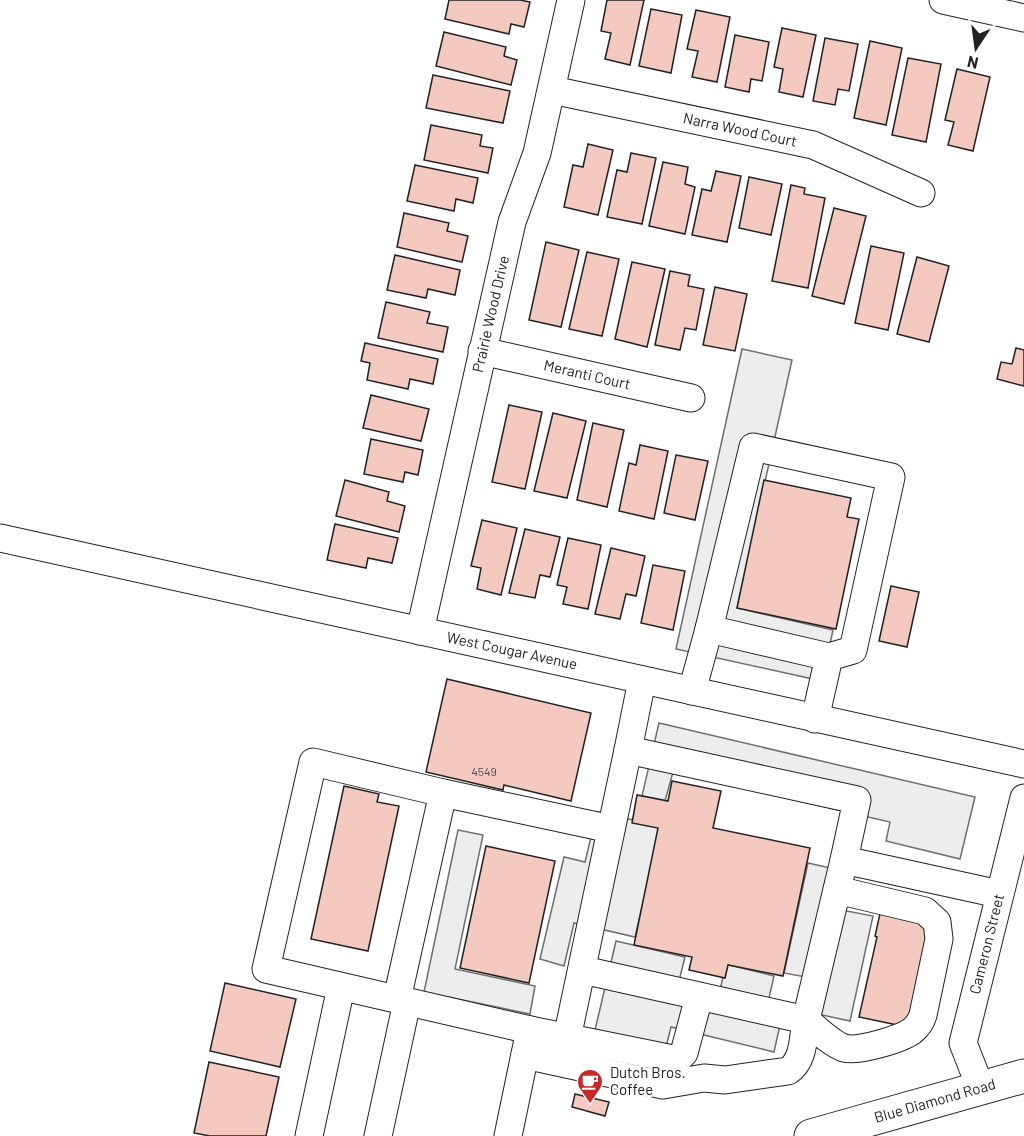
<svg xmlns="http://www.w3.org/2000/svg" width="1024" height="1136" font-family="Barlow,sans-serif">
	<rect width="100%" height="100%" fill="#fff"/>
	<!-- parking -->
	<g fill="#ededed" stroke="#6f6f6f" stroke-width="1.5">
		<path d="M742,349L792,360L737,608L833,630L822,681L676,649Z"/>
		<path d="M659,723L975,797L960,859L886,841L890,822L673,772L665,801L642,796Z"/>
		<path d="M597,812L661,826L635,937L574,923L564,966L540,959L564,857L585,862Z"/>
		<path d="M458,830L483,835L455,969L535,986L530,1014L424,992Z"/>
		<path d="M808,863L844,871L836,909L873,916L850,1021L799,1010L806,977L784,973Z"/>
		<path d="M616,941L685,957L679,981L720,990L726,964L774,976L769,998L785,1002L774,1052L671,1027L666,1047L595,1030Z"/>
	</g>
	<!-- building -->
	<g fill="#f3c9c0" stroke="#222" stroke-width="1.5">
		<path d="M449,0H520L530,2L524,27L511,24L509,34L445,19Z"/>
		<path d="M607,0H644L630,65L605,59L611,33L601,31Z"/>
		<path d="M651,9L682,15L671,73L639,66Z"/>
		<path d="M696,10L730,17L717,82L692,77L698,51L687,49Z"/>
		<path d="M782,28L816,35L803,97L779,92L783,69L774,67Z"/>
		<path d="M444,32L506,47L504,56L517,60L511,85L436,66Z"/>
		<path d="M735,35L769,42L762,81L751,79L749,92L725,87Z"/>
		<path d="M825,38L858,44L849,91L838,89L835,105L813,101Z"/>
		<path d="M870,41L902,48L886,125L854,118Z"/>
		<path d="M908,58L941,64L926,142L892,135Z"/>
		<path d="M957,69L990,77L973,151L948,145L954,122L945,120Z"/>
		<path d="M433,75L510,91L503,123L426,108Z"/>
		<path d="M431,125L482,135L480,146L493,148L488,173L424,160Z"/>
		<path d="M588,144L613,150L598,215L564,207L573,165L583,167Z"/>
		<path d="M631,153L656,158L642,224L607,217L617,170L627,172Z"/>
		<path d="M663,162L688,167L685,184L695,187L685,234L649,226Z"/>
		<path d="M415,165L478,178L473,203L456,199L454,211L407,201Z"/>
		<path d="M716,171L741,176L727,242L692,235L702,189L711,191Z"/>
		<path d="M749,177L782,184L771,235L739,228Z"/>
		<path d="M791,185L805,188L804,194L825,198L808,288L772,281Z"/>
		<path d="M834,208L866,216L844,304L812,296Z"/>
		<path d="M404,213L449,223L447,231L468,236L462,262L397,247Z"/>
		<path d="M546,242L579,250L561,327L529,320Z"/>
		<path d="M871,246L904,253L888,330L855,323Z"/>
		<path d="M587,252L619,259L602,336L569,329Z"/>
		<path d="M395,255L460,270L455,295L428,289L426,298L387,290Z"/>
		<path d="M917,257L949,266L929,342L897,334Z"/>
		<path d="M632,262L665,269L647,347L615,339Z"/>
		<path d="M670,271L690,275L688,286L704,289L696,330L685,328L680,350L655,345Z"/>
		<path d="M715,287L747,294L735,351L703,345Z"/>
		<path d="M386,302L430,312L427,323L448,327L443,352L378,338Z"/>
		<path d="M365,343L438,359L433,384L410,379L408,389L367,380L370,363L361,361Z"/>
		<path d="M1016,348L1024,350V386L997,379L1001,362L1012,364Z"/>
		<path d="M371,395L429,409L421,441L363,428Z"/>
		<path d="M509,405L542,412L525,489L492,482Z"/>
		<path d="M553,413L586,421L567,498L534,491Z"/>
		<path d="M593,423L624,430L607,507L577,500Z"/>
		<path d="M371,439L423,450L418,475L405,472L403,482L364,474Z"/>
		<path d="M640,445L668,451L654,519L619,511L629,463L636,465Z"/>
		<path d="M676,455L708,461L695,520L664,513Z"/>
		<path d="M345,480L389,492L387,501L405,506L399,532L336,516Z"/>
		<path d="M764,480L851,498L847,517L859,519L836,629L737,608Z"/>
		<path d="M482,520L517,528L501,595L477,589L481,568L471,566Z"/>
		<path d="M335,524L398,538L392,563L368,558L366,568L327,560Z"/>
		<path d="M525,529L560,537L550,577L540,575L535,598L509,593Z"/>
		<path d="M568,538L601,545L588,609L563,604L567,587L557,585Z"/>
		<path d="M611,548L645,556L636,596L626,594L620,619L595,614Z"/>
		<path d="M653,565L685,571L673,630L641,623Z"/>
		<path d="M891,586L919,592L907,647L879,641Z"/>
		<path d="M447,679L591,713L571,801L504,785L503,790L426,772Z"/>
		<path d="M672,781L721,791L713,828L810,848L783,976L728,965L725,978L689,970L692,957L634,945L658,828L632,823L637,795L668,801Z"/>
		<path d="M344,786L379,794L377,802L399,806L368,951L311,939Z"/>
		<path d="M486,846L555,861L529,983L460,968Z"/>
		<path d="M881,909L921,918L931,934L907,1027L859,1017L877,937L875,936Z"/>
		<path d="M225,983L296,999L280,1067L210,1051Z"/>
		<path d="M209,1062L279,1077L266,1136H210L194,1133Z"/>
		<path d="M575,1094L609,1102L605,1116L572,1107Z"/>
	</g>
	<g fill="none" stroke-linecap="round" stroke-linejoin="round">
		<defs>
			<g id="minor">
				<path d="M943,0L1024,18"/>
				<path d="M552,90L813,145L921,193"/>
				<path d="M482,351L691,398"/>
				<path d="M0,538L1024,764"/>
				<path d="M709,629L829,657"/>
				<path d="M420,631L512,222L537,153L571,0"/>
				<path d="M692,691L709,629L753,447L891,477L853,650L829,657L815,719"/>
				<path d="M628,750L642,680"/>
				<path d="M443,793L313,762L266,969L530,1030"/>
				<path d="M583,970L806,1020L844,860L999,894"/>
				<path d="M397,999L443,793L611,829"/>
				<path d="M567,1038L628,750L857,800L844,860"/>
				<path d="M525,1055L663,1085L704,1078L725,1080L788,1071C804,1061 803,1038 806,1020C817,1029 830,1043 844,1048C858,1052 901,1039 912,1031C918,1026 921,1022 923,1015L939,939L937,922L925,911L837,890"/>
				<path d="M981,1089L963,1043L1024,798"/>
				<path d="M309,1136L341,987"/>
				<path d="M378,1136L407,1002"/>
				<path d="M508,1136L530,1030L673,1059L679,1058L684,1053L699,997"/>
			</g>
			<path id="highway" d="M811,1136L1024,1076"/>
		</defs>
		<!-- minor casing -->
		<use href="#minor" stroke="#222" stroke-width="29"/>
		<!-- highway casing -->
		<use href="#highway" stroke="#222" stroke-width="35"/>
		<!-- minor -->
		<use href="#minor" stroke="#fff" stroke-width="27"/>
		<!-- highway -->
		<use href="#highway" stroke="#fff" stroke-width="33"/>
	</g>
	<!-- icons -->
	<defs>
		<symbol id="cafe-pin" viewBox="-11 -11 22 30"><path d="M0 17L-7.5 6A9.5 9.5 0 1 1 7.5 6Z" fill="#c62828" stroke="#fff"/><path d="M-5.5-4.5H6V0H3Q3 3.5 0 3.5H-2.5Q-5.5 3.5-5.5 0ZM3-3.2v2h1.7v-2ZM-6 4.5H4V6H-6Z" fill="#fff"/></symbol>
	</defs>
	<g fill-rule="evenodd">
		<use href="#cafe-pin" x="575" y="1067" width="30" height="40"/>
	</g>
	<g text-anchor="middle" stroke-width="4.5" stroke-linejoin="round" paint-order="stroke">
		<!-- number labels -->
		<g font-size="12" fill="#564c4a">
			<text x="484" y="776">4549</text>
		</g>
		<!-- street labels -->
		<g font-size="15" fill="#222" stroke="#fff">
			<text transform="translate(740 130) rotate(12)" y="5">Narra Wood Court</text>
			<text transform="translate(491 314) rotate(-77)" y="5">Prairie Wood Drive</text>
			<text transform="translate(587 375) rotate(13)" y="5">Meranti Court</text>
			<text transform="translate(512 651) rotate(12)" y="5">West Cougar Avenue</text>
			<text transform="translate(987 944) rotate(-76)" y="5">Cameron Street</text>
			<text transform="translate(935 1101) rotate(-16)" y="5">Blue Diamond Road</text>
		</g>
		<!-- poi labels -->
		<g font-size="15" fill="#222" stroke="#fff" text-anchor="start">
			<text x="610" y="1078">Dutch Bros.<tspan x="610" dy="17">Coffee</tspan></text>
		</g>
	</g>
	<!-- north arrow -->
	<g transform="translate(976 48) rotate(193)" stroke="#ffffff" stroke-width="4.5" paint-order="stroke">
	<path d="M0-4.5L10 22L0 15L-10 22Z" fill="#222222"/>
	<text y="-9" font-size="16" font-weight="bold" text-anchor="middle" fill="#222222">N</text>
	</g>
</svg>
